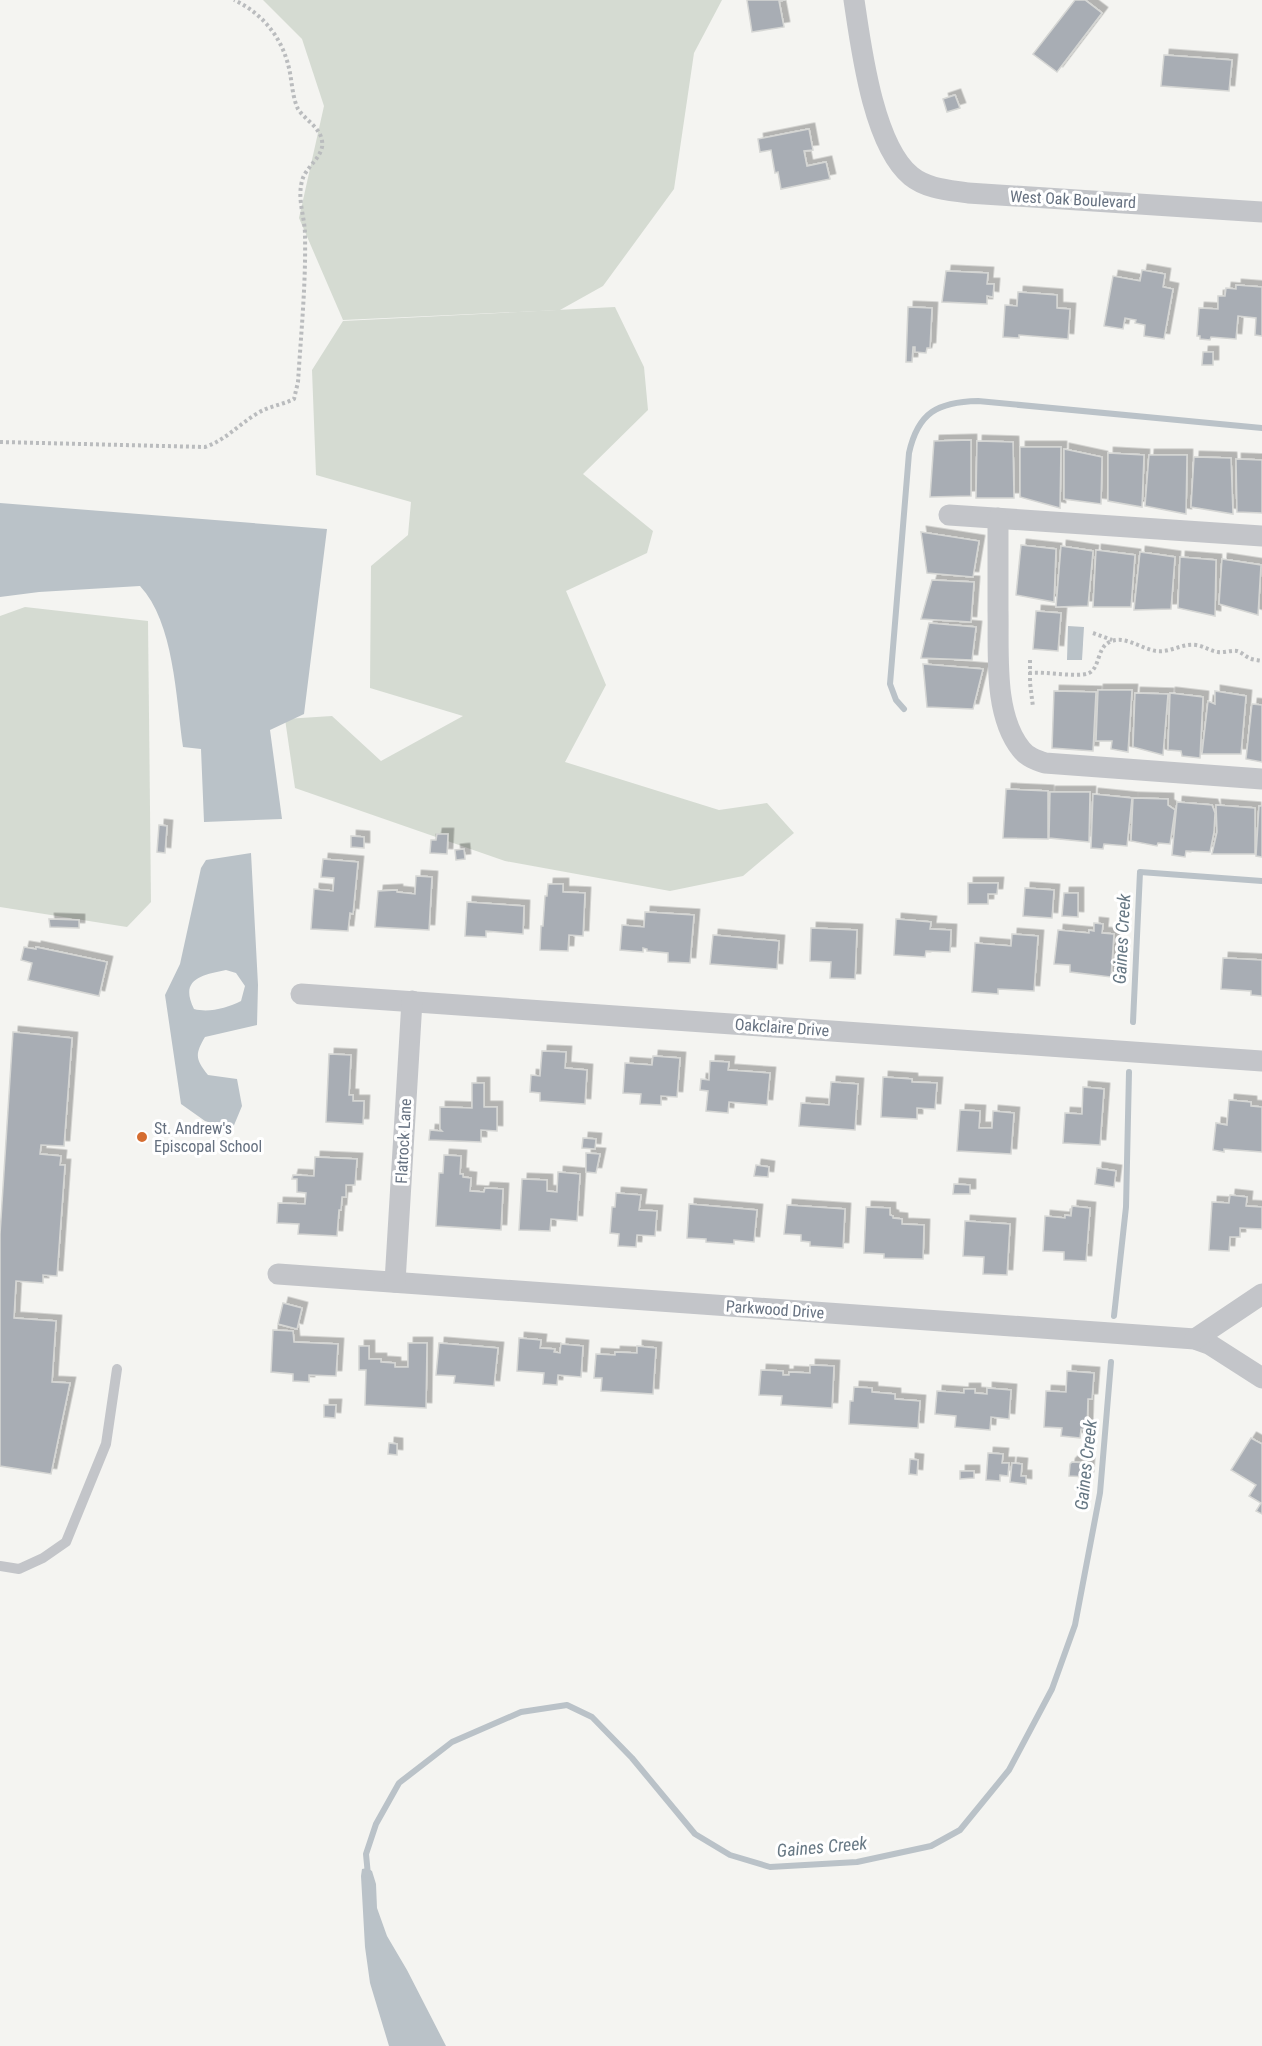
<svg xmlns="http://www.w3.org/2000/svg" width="1262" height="2046" font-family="'Roboto Condensed',sans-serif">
	<defs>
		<filter id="shadow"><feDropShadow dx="5.5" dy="-5.5" stdDeviation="0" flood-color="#0004"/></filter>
	</defs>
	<rect width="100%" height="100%" fill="#f4f4f1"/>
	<!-- green -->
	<g fill="#d5dbd2">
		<path d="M263,0H722L694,53L674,189L603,286L560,310L343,320L299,218L324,106L302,39Z"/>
		<path d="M615,307L644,367L648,410L583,474L653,531L647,553L566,591L606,685L565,762L719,810L767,803L794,833L743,876L670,891L505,861L295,788L285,719L332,716L381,761L463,716L370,688L371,566L408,535L411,502L316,475L312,370L343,321Z"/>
		<path d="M25,607L148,621L151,902L127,927L0,907V616Z"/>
	</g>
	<!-- water -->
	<g fill="#bac2c8" fill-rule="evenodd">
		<path d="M0,503L327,529L304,714L270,730L282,819L204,822L201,749L183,747C176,698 174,622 140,586L39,592L0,597Z"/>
		<path d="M1068,626L1084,627L1082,660H1067Z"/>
		<path d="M251,853L258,985L257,1025L205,1037C195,1054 195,1059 208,1075L237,1079L242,1106L232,1130L205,1121L181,1104L165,995L180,964L201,868L206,860ZM226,970L236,973L245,986L241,1001C227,1008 209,1013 194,1009C179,979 202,975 226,970Z"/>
		<path d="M367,1868L372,1871L376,1884L377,1908L387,1936L407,1970L446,2046H389L370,1983L365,1947L361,1876L362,1869Z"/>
	</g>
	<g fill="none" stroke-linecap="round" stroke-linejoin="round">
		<!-- stream -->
		<g stroke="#bac2c8" stroke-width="6">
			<path d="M904,709L896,700L890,684L909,453C918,412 938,402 978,401L1262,428"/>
			<path d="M1133,1022L1140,872L1262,881"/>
			<path d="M1114,1316L1126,1207L1129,1072"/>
			<path d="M368,1875L366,1854L376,1824L399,1783L452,1742L521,1712L567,1705L592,1717L632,1758L695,1834L730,1855L770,1867L857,1862L931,1846L960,1830L1009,1770L1052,1689L1075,1625L1100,1493L1111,1362"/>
		</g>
	</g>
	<!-- building -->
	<g fill="#a8adb4" stroke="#d5d6d4" stroke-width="1.5" filter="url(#shadow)">
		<path d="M747,0H785L779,1L784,27L752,32Z"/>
		<path d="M1075,0H1085L1102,13L1057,72L1033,54Z"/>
		<path d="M1164,55L1232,60L1229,91L1161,86Z"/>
		<path d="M955,95L960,108L947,112L943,99Z"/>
		<path d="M809,129L813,150L804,151L807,166L826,162L830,179L781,189L778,172L775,173L771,150L760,152L758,139Z"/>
		<path d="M1142,270L1165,274L1163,287L1173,289L1164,339L1144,336L1145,325L1135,323L1136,320L1125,318L1123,329L1104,326L1113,276L1140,281Z"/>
		<path d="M946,271L988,273L987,284H994L993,297L987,296V304L942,302Z"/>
		<path d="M1236,285L1262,287V336L1255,335L1256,318L1238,316L1236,339L1211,337L1210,340L1200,339V336H1197L1199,308L1218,309V296H1225L1226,288L1236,289Z"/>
		<path d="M1018,292L1057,295V308L1070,309L1068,339L1019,335V338L1003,337L1005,305L1017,306Z"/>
		<path d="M908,307L932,308L930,348H927L926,353L915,352V347H913L912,362H906Z"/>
		<path d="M1203,352H1213V365H1202Z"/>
		<path d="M971,440V496L930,497L934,441Z"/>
		<path d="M977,441L1013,442L1014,498H976Z"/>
		<path d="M1020,447H1061L1060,508L1020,497Z"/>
		<path d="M1064,449L1102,457L1101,504L1064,499Z"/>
		<path d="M1108,453L1144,455L1142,507L1108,501Z"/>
		<path d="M1149,455H1187L1186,514L1145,506Z"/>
		<path d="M1194,457L1231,458L1233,514L1191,507Z"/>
		<path d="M1236,459L1262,460V513L1237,512Z"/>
		<path d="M921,532L979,541L973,577L927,573Z"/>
		<path d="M1021,545L1056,549L1054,602L1016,595Z"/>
		<path d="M1061,546L1093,551L1088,606L1056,607Z"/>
		<path d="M1096,550L1135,555L1131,607H1093Z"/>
		<path d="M1140,552L1175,557L1171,609L1134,610Z"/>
		<path d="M1180,557L1216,560L1215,616L1178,608Z"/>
		<path d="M1222,559L1261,565L1258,615L1219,604Z"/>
		<path d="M932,580L974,582L971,622L921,619Z"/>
		<path d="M1036,611L1061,613L1058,651L1033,649Z"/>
		<path d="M929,623L976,627L972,660L921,658Z"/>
		<path d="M923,664L983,669L973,709L927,707Z"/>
		<path d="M1098,690H1132L1128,752L1111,749L1112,741H1096Z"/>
		<path d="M1054,691L1096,692L1093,751L1052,748Z"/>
		<path d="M1215,691L1246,696L1241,754H1202L1208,701L1215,704Z"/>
		<path d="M1135,693L1168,694L1163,755L1133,747Z"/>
		<path d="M1170,693L1203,697L1200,758L1182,756L1181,751L1168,750Z"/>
		<path d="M1252,704L1262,705V762L1246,759Z"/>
		<path d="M1006,789L1048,791V839L1003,838Z"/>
		<path d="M1050,792H1090L1089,842L1049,838Z"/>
		<path d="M1093,794L1132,798L1127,846L1104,844L1103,849L1091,848Z"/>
		<path d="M1133,798L1168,799V805L1175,810L1170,844L1158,843L1157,846L1131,841Z"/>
		<path d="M1177,802L1212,805L1215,813L1214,832L1210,852L1186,851L1185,857L1172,855Z"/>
		<path d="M1216,805L1255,808V854H1212L1217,832Z"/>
		<path d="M1259,806H1262V857L1256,856Z"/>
		<path d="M159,825L167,826L165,853L157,852Z"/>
		<path d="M437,834H448L447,854L430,853L431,840H436Z"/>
		<path d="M351,836L364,837V848L351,847Z"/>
		<path d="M464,849L465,859L456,860L455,850Z"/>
		<path d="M323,859L358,862L353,914L350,913L348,931L311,929L314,889L333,891L334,878L321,877Z"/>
		<path d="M416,876L432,877L429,930L375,927L378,891L397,890V892L415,894Z"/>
		<path d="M968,883H998L997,894H988V904H968Z"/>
		<path d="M548,884H563V892L585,893L583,936L569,935L568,951L540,950L541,926H543L545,896H547Z"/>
		<path d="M1025,888L1054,890L1052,918L1023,916Z"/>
		<path d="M1064,893H1078V917L1062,916Z"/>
		<path d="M467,902L524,906L523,934L486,931V937L465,936Z"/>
		<path d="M645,912L694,915L690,963L668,962V953L647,951V949L643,948V952L620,950L622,925L644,927Z"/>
		<path d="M49,919L79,920V928L50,927Z"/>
		<path d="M896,919L931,922L930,929L951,930L950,952L926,951L925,957L894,955Z"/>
		<path d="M1094,923L1103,924L1102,933L1114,934L1111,977L1070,972V965L1054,964L1058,930L1089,933V930L1094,931Z"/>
		<path d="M811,928L857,930L855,979L830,978L831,962L810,961Z"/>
		<path d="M1012,934L1038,936L1034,991L998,989V994L972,992L975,943L1011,946Z"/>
		<path d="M713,935L779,941L777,969L710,964Z"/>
		<path d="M24,947L36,949V947L107,962L99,996L28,980L32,963L21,960Z"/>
		<path d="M1223,958L1262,960V996L1251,995V991L1221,989Z"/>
		<path d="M13,1032L72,1038L64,1146L41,1145L40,1154L61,1156L60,1165H65L57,1276L43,1275V1283L16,1281L14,1318L56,1321L52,1382L70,1383L51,1474L0,1466V1234Z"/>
		<path d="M542,1051L566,1052L565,1068L587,1070L585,1104L540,1101V1093L530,1092L531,1075L540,1076Z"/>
		<path d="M329,1054L351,1055L349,1095H353V1101H364L363,1124L326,1122Z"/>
		<path d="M653,1056L680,1058L677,1097L661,1096V1105L640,1104L641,1094L623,1093L625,1063L652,1065Z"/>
		<path d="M710,1061L729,1062L728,1070L770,1073L767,1105L729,1102L728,1113L706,1111L708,1091L700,1090L701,1079L709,1080Z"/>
		<path d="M883,1077L912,1079V1082L937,1083L935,1109L917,1108V1119L881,1117Z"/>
		<path d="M831,1082L858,1084L855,1130L799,1126L801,1103L829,1105Z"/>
		<path d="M472,1083H484V1107H497V1131L481,1130V1142L429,1140L430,1130L442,1131L440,1129V1107L472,1108Z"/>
		<path d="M1083,1087L1104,1089L1100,1145L1063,1143L1065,1113L1082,1114Z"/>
		<path d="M1229,1100L1251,1102V1106L1262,1107V1152L1224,1149V1152L1213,1150L1216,1123L1227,1125Z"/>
		<path d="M960,1110L980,1111L979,1128H992L993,1111L1014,1113L1011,1154L957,1151Z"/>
		<path d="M583,1138L596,1139L595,1149L582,1148Z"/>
		<path d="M586,1153L600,1154L596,1173L586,1172Z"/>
		<path d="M444,1155L461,1156L460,1174H463V1177L471,1178L470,1191L484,1192L485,1188L503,1189L501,1230L436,1226L439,1173H443Z"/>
		<path d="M315,1157L357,1159L355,1185H346V1197H342L341,1210H339L337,1236L298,1234L299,1224L277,1223L278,1203L305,1204L306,1193L297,1192V1179H292L293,1175L314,1176Z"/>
		<path d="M756,1165L769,1167L768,1177L754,1176Z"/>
		<path d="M1097,1168L1116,1171L1114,1187L1095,1184Z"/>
		<path d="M558,1172L580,1174L577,1221L551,1219L550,1231L519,1230L522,1179L547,1180V1191L557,1192Z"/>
		<path d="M954,1184L970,1185V1194H953Z"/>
		<path d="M616,1193L641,1195L639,1210L657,1211L655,1236L637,1235L636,1247L618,1246L619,1234L610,1233L612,1207H615Z"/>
		<path d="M1230,1195L1247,1197L1246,1206L1262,1207V1229L1240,1228V1237H1230L1229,1251L1209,1250L1212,1202L1229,1203Z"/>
		<path d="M689,1204L757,1210L754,1242L734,1240V1244L706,1242V1239L687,1238Z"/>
		<path d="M787,1205L845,1209L843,1248L810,1246V1242L801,1241V1235L784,1234Z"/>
		<path d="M1072,1206L1090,1208L1086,1261L1064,1260V1252L1043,1251L1045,1216L1065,1218V1215L1071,1216Z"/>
		<path d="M866,1207L890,1208V1215L893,1216V1218L902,1219V1224L924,1225L923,1259L884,1258V1254L864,1253Z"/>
		<path d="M965,1221L1010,1224L1007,1275L983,1274L984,1257L963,1256Z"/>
		<path d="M283,1303L302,1308L297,1329L278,1324Z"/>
		<path d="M273,1330L293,1331L294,1342L338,1344L336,1376L309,1375V1382L293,1381V1374L271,1372Z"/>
		<path d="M519,1338L541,1340L540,1348L555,1349L554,1352L560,1353L561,1344L583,1346L581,1377L558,1375L557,1385L543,1384L544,1373L517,1371Z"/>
		<path d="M408,1343H427L426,1408L365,1405L366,1370H359V1346H369V1359H381V1362L395,1363V1367H408Z"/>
		<path d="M439,1343L498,1348L494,1386L454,1383L455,1376L436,1375Z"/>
		<path d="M637,1346L656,1348L653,1394L601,1391L602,1378H594L596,1354L615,1355V1352L637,1353Z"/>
		<path d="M810,1365L834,1366L832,1408L781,1405L782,1396L759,1395L761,1370L783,1371V1375H789V1372L810,1373Z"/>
		<path d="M1067,1371L1094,1373L1092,1399H1088L1087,1430L1081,1429L1080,1438L1061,1436L1062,1428L1044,1427L1046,1391L1066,1392Z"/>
		<path d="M854,1387L872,1388V1392L895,1394V1399L920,1401L918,1428L849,1424L850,1401H853Z"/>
		<path d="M987,1388L1011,1390L1009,1419L991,1417L990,1430L955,1427L956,1416L935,1414L937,1391L964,1393V1389H975V1393L987,1394Z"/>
		<path d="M324,1405H336L335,1418L324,1417Z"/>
		<path d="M1251,1438L1262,1444V1514L1256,1511L1261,1503L1249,1496L1256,1485L1231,1470Z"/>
		<path d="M389,1443L397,1444V1455L388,1454Z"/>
		<path d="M988,1453L1003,1454L1002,1463H1009L1008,1476L1000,1475V1481L986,1480Z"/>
		<path d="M910,1459L918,1460L917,1475L909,1474Z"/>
		<path d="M1072,1462L1089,1463L1088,1477L1069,1476L1070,1464Z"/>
		<path d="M1012,1463L1022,1464L1021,1476H1026V1484L1010,1482Z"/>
		<path d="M960,1471H974V1478L960,1479Z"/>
	</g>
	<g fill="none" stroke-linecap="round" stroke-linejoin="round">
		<!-- path -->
		<g stroke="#babcbe" stroke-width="4" stroke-dasharray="3 3" stroke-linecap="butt">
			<path d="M0,442L205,447C226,440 239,424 258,413C269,406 282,405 294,399L298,382C301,334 306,284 305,235C305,217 297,200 302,181C305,167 325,156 322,141C320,127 305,120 298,109C293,99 292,84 290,73C284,40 264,14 234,0"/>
			<path d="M1093,633L1112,640"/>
			<path d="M1030,660V683L1033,707"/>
			<path d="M1029,673C1045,671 1079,678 1089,673C1101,667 1096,646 1112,641C1126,636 1142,649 1156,651C1170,653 1182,643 1196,645C1204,646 1210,651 1218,652C1224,653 1231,650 1237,651C1241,652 1245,656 1249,658C1253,660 1258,660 1262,661"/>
		</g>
		<!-- service -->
		<path stroke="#c3c5c9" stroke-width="10" d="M0,1566L19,1569L43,1558L66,1542L106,1444L117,1369"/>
		<!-- minor -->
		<g stroke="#c3c5c9" stroke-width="21">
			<path d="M854,0C861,47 873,145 911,176C927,189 949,190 968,193L1262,212"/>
			<path d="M949,515L1262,536"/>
			<path d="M998,518C998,549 998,579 998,610C999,653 993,714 1021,749C1027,757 1036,760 1045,763L1262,779"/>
			<path d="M301,994L1262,1061"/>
			<path d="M278,1274L1195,1339L1209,1344L1262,1378"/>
			<path d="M395,1282L412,1001"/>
			<path d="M1195,1339L1262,1294"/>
		</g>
	</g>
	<!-- markers -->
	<circle fill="#d56d31" stroke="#fff" stroke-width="2" cx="142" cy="1137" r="6"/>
	<g text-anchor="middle" stroke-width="6" stroke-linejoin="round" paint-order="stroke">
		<!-- street labels -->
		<g font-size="16" fill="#667180" stroke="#fff">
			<text transform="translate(1073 199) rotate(3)" y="6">West Oak Boulevard</text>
			<text transform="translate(782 1027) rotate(4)" y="6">Oakclaire Drive</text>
			<text transform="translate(403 1141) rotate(-87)" y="6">Flatrock Lane</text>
			<text transform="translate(775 1309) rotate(4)" y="6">Parkwood Drive</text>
		</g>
		<!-- poi labels -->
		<g font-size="16" fill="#667180" stroke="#fff" text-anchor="start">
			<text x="154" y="1134">St. Andrew's<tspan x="154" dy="18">Episcopal School</tspan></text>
		</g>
		<!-- water labels -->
		<g font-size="18" font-style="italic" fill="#677884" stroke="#fff">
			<text transform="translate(1122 939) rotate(-87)" y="6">Gaines Creek</text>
			<text transform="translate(1086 1465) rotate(-84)" y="6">Gaines Creek</text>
			<text transform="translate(822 1847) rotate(-5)" y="6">Gaines Creek</text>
		</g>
	</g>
</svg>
